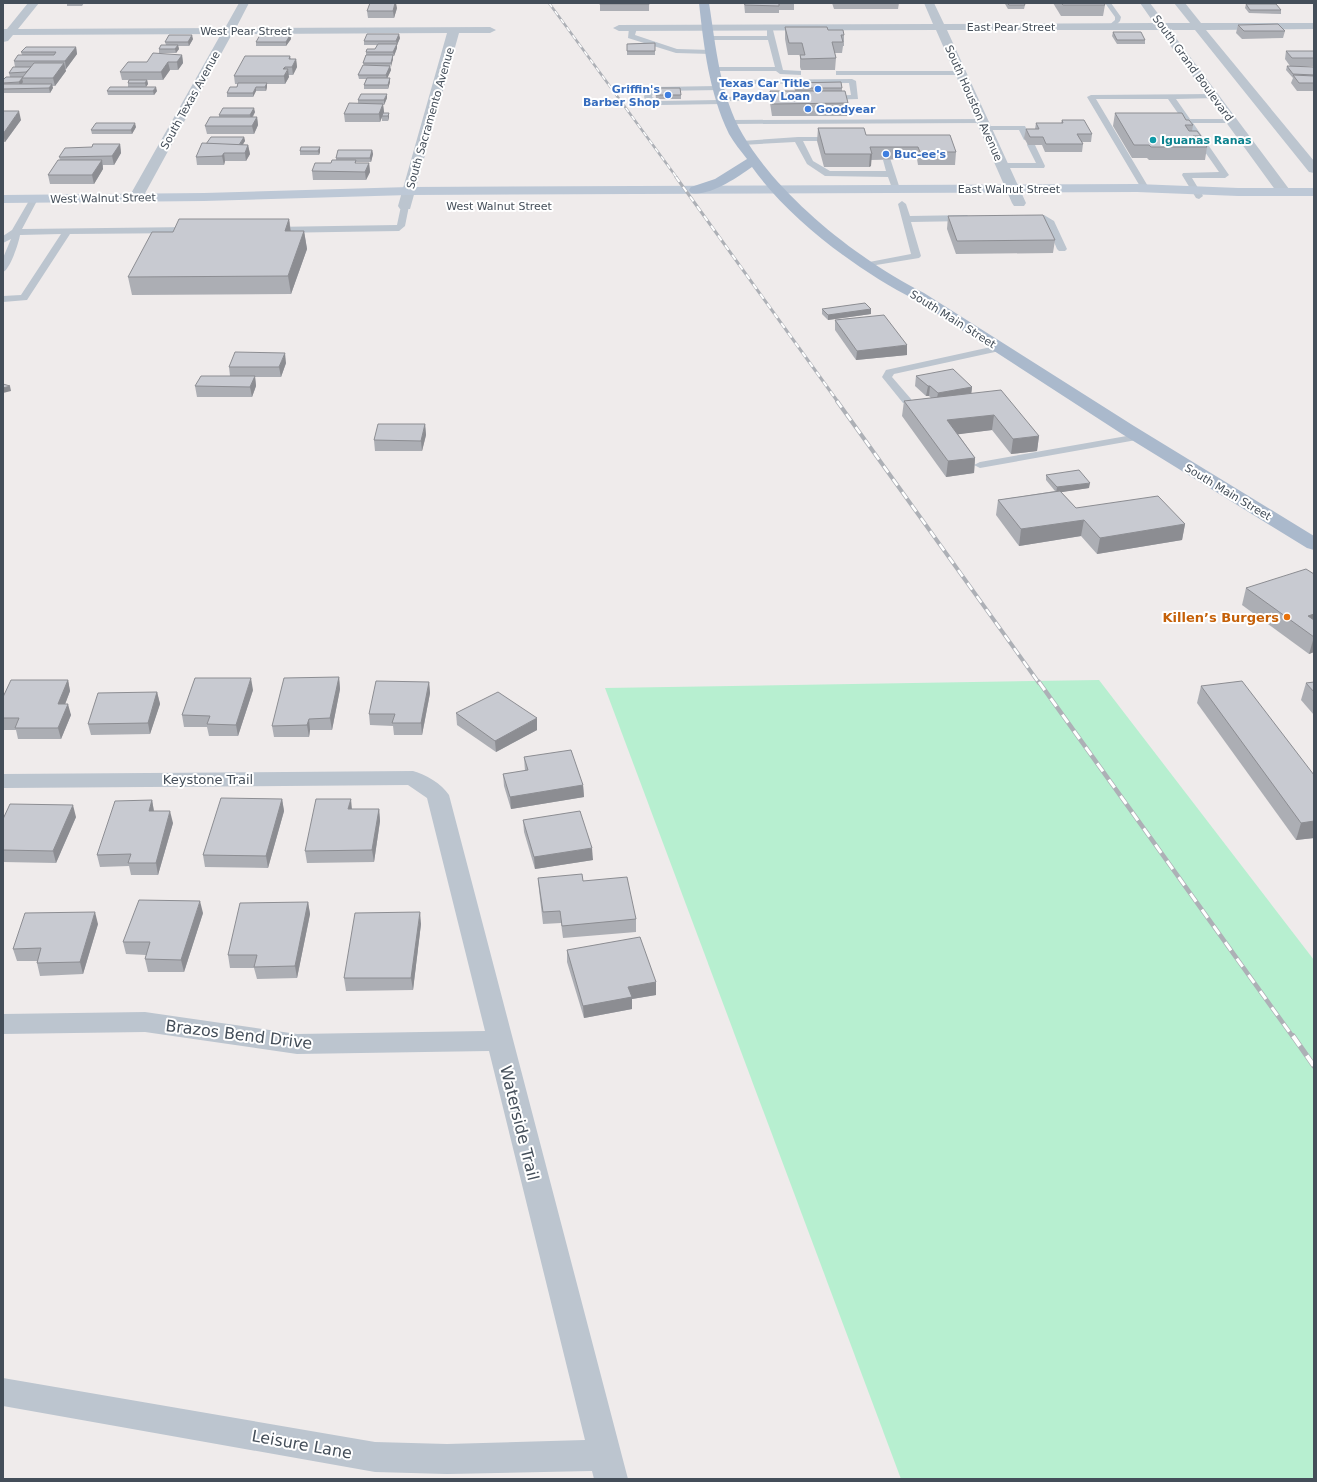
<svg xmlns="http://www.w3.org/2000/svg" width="1317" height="1482" font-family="'DejaVu Sans',sans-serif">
	<rect width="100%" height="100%" fill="#efebeb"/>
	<!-- green -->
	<path fill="#b7efd0" d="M1099,680L1314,960V1479H901L605,688Z"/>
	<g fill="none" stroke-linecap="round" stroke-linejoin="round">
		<!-- lane -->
		<g fill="#bcc5cf" fill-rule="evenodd">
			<path d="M1105,3H1111L1121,17L1120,21L1113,28L1107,27L1115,20V17Z"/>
			<path d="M633,26L637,28L635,35L677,49L711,50L715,52L711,54L676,53L628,38L629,28Z"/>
			<path d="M767,29L773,30L783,70L801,71V75L780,74L776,71H710L709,69L713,67H775L768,40H710L706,38L710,36H767Z"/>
			<path d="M836,71H960L964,73L960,75H836Z"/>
			<path d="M852,79L856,81L858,99L827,100H824V96L851,95L849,83L716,84L712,82L716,80Z"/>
			<path d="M718,86H721V90L656,91L653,92L652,97L661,101L719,100L722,97L789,96L793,98L789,100L726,101L723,104L660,105L646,101L644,97L646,89L655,87Z"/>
			<path d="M1214,94L1218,96L1217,98L1176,99L1190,119H1232L1236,121L1232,123H1193L1229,175L1225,178H1192L1203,196L1199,199L1196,198L1182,175L1183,173L1219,172L1168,99H1096L1149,188L1145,191L1141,188L1087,97L1091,95Z"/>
			<path d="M985,119L986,121L982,123L731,124L727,122L731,120Z"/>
			<path d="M982,126H1025L1031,138L1024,140L1019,130H982Z"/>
			<path d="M798,137H839L840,139L836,141H803L813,161L830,171H886L883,160L887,158H890L900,189L896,192L893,191L888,177L825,176L807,164L795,142L742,145L738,143L742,141Z"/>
			<path d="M1028,143L1035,145L1045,166L1044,168H1000V164L1003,163H1036L1027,145Z"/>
			<path d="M34,196L38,199L22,229L191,227L195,230L191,233L70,234L27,300L3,302V296L21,295L61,234L20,235C19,242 10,270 3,272V258L11,239L3,243V236L12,230L30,199Z"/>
			<path d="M902,201L906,204L910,216L967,215L971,218L967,221L911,222L921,256L919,258L864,267V263L911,254L898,204Z"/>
			<path d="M405,203L409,206L405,226L399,231L272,233L268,230L272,227L397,225L401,206Z"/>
			<path d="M1044,215L1054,221L1067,249L1065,251H1059L1057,249L1046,223C1038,219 1028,223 1022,218L1026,215Z"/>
			<path d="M1000,345L1004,346L1005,348L1004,350L894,374L892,377L911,399L912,401L911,403H903L882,377L886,370Z"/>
			<path d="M1138,434L1142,435L1144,437L1142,439L980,468L974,465L980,462Z"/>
		</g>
		<!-- street -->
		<g fill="#bcc5cf" fill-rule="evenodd">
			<path d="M28,3H39L18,29L225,28L239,3H249L236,28L490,27L496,30L490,33H459L410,209H400L398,206L447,33L232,34L143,197L141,200H131L129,197L221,34L13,35L8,41L3,42V29H7Z"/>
			<path d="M924,3H934L944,24L1154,23L1140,3H1150L1165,23H1190L1174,3H1185L1201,23H1314V29L1206,30L1314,161V173L1309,172L1195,30H1170L1289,189L1291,192L1289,195H1279L1159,30H947L1026,203L1024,206H1014L1012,203L936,30L619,31L613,28L619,25L933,24Z"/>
			<path d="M413,771C425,774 442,784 449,795L628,1479H594L592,1471L447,1474L375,1472L3,1406V1378L375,1442L447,1444L585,1440L489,1051L297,1054L145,1032L3,1034V1014L145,1012L297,1034L485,1031L427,798L408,785L3,788V774Z"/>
		</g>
		<!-- secondary -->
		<path fill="#bdc8d6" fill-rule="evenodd" d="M1137,184L1238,188H1314V196H1238L1137,192L409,195L204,201L3,203V195L204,193L409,187Z"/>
		<!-- primary -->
		<path fill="#aab9cc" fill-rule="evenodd" d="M699,3H709C716,47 720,96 743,135C779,197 860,261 924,293L1134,426L1314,536V550L1307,548L1122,434L914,299C858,271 788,218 752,167C738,177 709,197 691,193L689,190L691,187L715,179L747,159C741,151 734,143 729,134C709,92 704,48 699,3Z"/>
		<defs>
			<path id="rail-far4" d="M549,3L677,178"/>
			<path id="rail-far3" d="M676,177L838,402"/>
			<path id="rail-far2" d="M837,401L1039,683"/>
			<path id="rail-far1" d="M1039,682L1293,1037"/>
			<path id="rail" d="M1293,1036L1314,1066"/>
		</defs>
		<!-- rail-far4 casing -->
		<use href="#rail-far4" stroke="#adb0b6" stroke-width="2.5"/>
		<!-- rail-far3 casing -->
		<use href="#rail-far3" stroke="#adb0b6" stroke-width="3"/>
		<!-- rail-far2 casing -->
		<use href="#rail-far2" stroke="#adb0b6" stroke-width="4"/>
		<!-- rail-far1 casing -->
		<use href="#rail-far1" stroke="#adb0b6" stroke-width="4.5"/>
		<!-- rail casing -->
		<use href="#rail" stroke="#adb0b6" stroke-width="5.5"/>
		<!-- rail-far4 -->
		<use href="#rail-far4" stroke="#fff" stroke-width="1.5" stroke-dasharray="5" stroke-linecap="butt"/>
		<!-- rail-far3 -->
		<use href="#rail-far3" stroke="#fff" stroke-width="2" stroke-dasharray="6" stroke-linecap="butt"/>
		<!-- rail-far2 -->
		<use href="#rail-far2" stroke="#fff" stroke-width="2.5" stroke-dasharray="8" stroke-linecap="butt"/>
		<!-- rail-far1 -->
		<use href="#rail-far1" stroke="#fff" stroke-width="3" stroke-dasharray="10" stroke-linecap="butt"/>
		<!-- rail -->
		<use href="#rail" stroke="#fff" stroke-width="4" stroke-dasharray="12" stroke-linecap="butt"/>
	</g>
	<!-- wall -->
	<g fill="#acaeb4">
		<path d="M67,3H103H84L82,6H67Z"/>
		<rect x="600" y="3" width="49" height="8"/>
		<path d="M744,3H794V10H779V13H745Z"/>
		<path d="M832,3H899L898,9H834Z"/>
		<path d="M1006,3H1024L1025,5L1024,9H1008L1005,4Z"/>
		<path d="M1053,3H1104L1105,5L1103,16H1061Z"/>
		<path d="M1246,4L1281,10V14L1249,13L1245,8Z"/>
		<path d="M397,8L394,18H368L367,11Z"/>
		<path d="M1238,25L1285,31L1283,38L1242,39L1236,33Z"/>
		<path d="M785,27L828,30L844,35V46H843L842,53H835L836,58L835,70H801L800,67V55H801H788L785,39Z"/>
		<path d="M1113,32L1145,40V44H1117L1112,36Z"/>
		<path d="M290,35L291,39L286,46H256V42Z"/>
		<path d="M400,38L397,45V48L394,56H393V59L390,67L391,70L387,78H390V82L388,89H364V85L366,79H359L358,75L364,65L363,63L366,55V52L375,49L377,45H364V41Z"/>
		<path d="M193,39L189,46H178L179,49L176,53H159V49L166,45L165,42Z"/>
		<path d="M655,43V55H627V44Z"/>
		<path d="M76,47L77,54L66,69H65L66,71L55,86H52L53,88L50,93H3V80L23,77H10L9,73L15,67L14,61L22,55L21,52Z"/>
		<path d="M1286,51H1314V66H1290L1285,59Z"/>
		<path d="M182,55L183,63L178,70H170L163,80H147L148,84L146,87L157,91L154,95H108L107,91L128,87V83L129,80H122L120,72L147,62Z"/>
		<path d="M290,56L291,59H296L297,67L293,75H288L289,77L285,84H267V87L266,91H256L253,97H227V93L237,87L238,84H235L234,76Z"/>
		<path d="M1287,66L1314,67V91H1297L1291,83L1293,78L1286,70Z"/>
		<path d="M794,83L842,88V91L848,103L847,116H772L770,103V91H795L794,87Z"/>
		<path d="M655,88L681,95V99H656Z"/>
		<path d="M387,98L384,105H383L384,113L389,117L388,121H382V117L380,122H345L344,114L358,103V100Z"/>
		<path d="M3,111L21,120L5,142H3Z"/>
		<path d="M255,112L253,117H257L258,125L254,134H207L205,126L219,117V115Z"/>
		<path d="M1115,113L1193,125L1192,131L1201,136L1200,141L1207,147L1205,160H1149L1147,158H1132L1113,126Z"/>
		<path d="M1062,120L1092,134L1091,142H1082L1083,144L1082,152H1045L1042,145H1028L1024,138L1026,129H1035L1036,123H1061Z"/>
		<path d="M136,127L132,134H92L91,130Z"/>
		<path d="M818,128L866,135L956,152L955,165H918L917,159L871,160V166L869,167H824L817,141Z"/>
		<path d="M244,137L245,141L242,145H248L250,154L246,161H225L224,165H197L196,157L206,144Z"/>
		<path d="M120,144L121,153L114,165H103V169L94,184H50L48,175L60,160L59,157L92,147Z"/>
		<path d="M320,147V152L319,155H300V151Z"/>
		<path d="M372,150L373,154L371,162H356V163H369L370,172L366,180H313L312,171L331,163L336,160V158Z"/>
		<path d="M948,216L1055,240L1053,253L956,254L947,229Z"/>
		<path d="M289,219L291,231H304L307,249L291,294L132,295L128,277L173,232Z"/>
		<path d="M822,309H871V314L828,320L822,314Z"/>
		<path d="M835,320L907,355L856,360L835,330Z"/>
		<path d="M286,363L281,377H255L256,386L252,397H197L195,386L230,376L229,367Z"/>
		<path d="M916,376L972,387L971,393L1039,436L1037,451L1011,454L992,430L958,434L975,458L974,473L946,477L902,416L904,401L931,398L929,396H926L915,386Z"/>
		<path d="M425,424L426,435L422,451H375L374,440Z"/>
		<path d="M1046,475L1089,488L1061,492L1076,508L1185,524L1182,540L1097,554L1081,536L1019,546L996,515L998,500L1055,491L1046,480Z"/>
		<path d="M1314,574V652L1309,654L1242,605L1246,588Z"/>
		<path d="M339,677L340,689L332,730H310L309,737H274L272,726Z"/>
		<path d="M68,680L70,691L65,704L71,715L61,739H18L16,730H3V697Z"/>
		<path d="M429,682L430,693L422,735H394L393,726L370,725L369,714Z"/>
		<path d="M1314,682V715L1301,700L1306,683Z"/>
		<path d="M1201,686L1314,775V838L1296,840L1197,703Z"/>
		<path d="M253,690L238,736H209L207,727H184L182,715Z"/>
		<path d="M157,692L160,704L150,734L91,735L88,724Z"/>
		<path d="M456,713L537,730L496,752L457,725Z"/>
		<path d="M524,757L583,785L584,797L511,809L504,786L503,774L525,771Z"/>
		<path d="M282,799L284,811L268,868L205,867L203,855Z"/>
		<path d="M152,800L154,811L173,823L158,875H131L129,866L100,867L97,855Z"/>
		<path d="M352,809H379L380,821L374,862L307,863L305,851Z"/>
		<path d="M76,817L56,863L3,862V819Z"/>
		<path d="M523,820L593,860L535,869L524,832Z"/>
		<path d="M538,878L583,881L636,919V932L563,938L561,923L543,924L539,890Z"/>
		<path d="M308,902L310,914L297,978L257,979L254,968H230L228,955Z"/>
		<path d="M203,913L184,972H148L145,959L146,955L126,954L123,942Z"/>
		<path d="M98,924L83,974L40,976L37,963V961H17L13,949Z"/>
		<path d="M421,924L413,990L346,991L344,978Z"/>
		<path d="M567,950L656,982V995L632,999V1009L584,1018L567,962Z"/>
	</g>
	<!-- shaded-wall -->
	<g fill="#8c8d92">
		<path d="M395,3H396L397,8L394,18L393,11Z"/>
		<path d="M399,34L400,38L397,45V48L394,56L393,52L397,44L396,41Z"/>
		<path d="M192,35L193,39L189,46L188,42Z"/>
		<path d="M290,35L291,39L286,46V42Z"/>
		<path d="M178,45L179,49L176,53L175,49Z"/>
		<path d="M76,47L77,54L66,69L65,61Z"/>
		<path d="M182,55L183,63L178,70L177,62Z"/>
		<path d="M393,55V59L391,67V63Z"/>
		<path d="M296,59L297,67L293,75L292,67Z"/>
		<path d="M168,62L170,70L163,80L161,72Z"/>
		<path d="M64,63L66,71L55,86L53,78Z"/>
		<path d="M390,66L391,70L387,79L386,75Z"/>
		<path d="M285,67L286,74L288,69L289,77L285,84L283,69Z"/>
		<path d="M22,78L23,82L20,87L19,82Z"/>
		<path d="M390,78V82L388,89V85Z"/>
		<path d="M147,80L148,84L146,87L145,83Z"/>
		<path d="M267,83V87L266,91L265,87Z"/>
		<path d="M52,84L53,88L50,93L49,88Z"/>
		<path d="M156,87L157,91L154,95L153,91Z"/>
		<path d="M256,87V91L253,97V93Z"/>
		<path d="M387,94V98L384,105V100Z"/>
		<path d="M383,104L384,112L380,122L379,114Z"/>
		<path d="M254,108L255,112L251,119L250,115Z"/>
		<path d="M19,111L21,120L5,142L3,134Z"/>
		<path d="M389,113V117L388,121V116Z"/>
		<path d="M257,117L258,125L254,134L252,126Z"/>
		<path d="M135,123L136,127L132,134L131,130Z"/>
		<path d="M244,137L245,141L239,151V146Z"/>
		<path d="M120,144L121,153L114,165L112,156Z"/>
		<path d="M248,145L250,154L246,161L245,153Z"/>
		<path d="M320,147V152L319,155L318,151Z"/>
		<path d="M372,150L373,154L371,162L370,158Z"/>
		<path d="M224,153L225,161L224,165L222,156Z"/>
		<path d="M870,154H872L871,166L869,167Z"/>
		<path d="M102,160L103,169L94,184L92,175Z"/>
		<path d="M369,163L370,172L366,180L365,172Z"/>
		<path d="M289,219L291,236L285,231Z"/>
		<path d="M304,231L307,249L291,294L288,276Z"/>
		<path d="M871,309V314L828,320V315Z"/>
		<path d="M907,345V355L856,360L857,351Z"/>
		<path d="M285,353L286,363L281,377L279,367Z"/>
		<path d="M255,376L256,386L252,397L250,387Z"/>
		<path d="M10,386L11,391L3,393V388Z"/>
		<path d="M928,386H930L929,396H926Z"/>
		<path d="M972,387L971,397L936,403L938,393Z"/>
		<path d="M994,415L992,430L945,436L947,420Z"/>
		<path d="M425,424L426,435L422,451L421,441Z"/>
		<path d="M1039,436L1037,451L1011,454L1013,439Z"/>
		<path d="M975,458L974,473L946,477L948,461Z"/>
		<path d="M1090,483L1089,488L1056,493L1057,487Z"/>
		<path d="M1084,520L1081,536L1019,546L1021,529Z"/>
		<path d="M1185,524L1182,540L1097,554L1100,538Z"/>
		<path d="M1314,614V629L1308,616Z"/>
		<path d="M1314,637V652L1309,654Z"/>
		<path d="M339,677L340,689L332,730L330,718Z"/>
		<path d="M251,678L253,690L238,736L236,725Z"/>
		<path d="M68,680L70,691L61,715L58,704Z"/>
		<path d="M429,682L430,693L422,735L421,723Z"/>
		<path d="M157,692L160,704L150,734L148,723Z"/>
		<path d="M68,704L71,715L61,739L58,728Z"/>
		<path d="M537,718V730L496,752L495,741Z"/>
		<path d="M309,719L310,730L309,737L307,725Z"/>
		<path d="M583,785L584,797L511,809L510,797Z"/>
		<path d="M282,799L284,811L268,868L266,856Z"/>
		<path d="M351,799L352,810L348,809Z"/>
		<path d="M152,800L154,812L149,811Z"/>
		<path d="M73,805L76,817L56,863L53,851Z"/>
		<path d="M379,809L380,821L374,862L372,850Z"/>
		<path d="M170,811L173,823L158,875L156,863Z"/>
		<path d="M1314,821V838L1296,840L1301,823Z"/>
		<path d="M592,848L593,860L535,869L534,857Z"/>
		<path d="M200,901L203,913L184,972L181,960Z"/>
		<path d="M308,902L310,914L297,978L295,966Z"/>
		<path d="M95,912L98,924L83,974L80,962Z"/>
		<path d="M420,912L421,924L413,990L411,978Z"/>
		<path d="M656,982V995L632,999V1009L584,1018L583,1006L628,987Z"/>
	</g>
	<!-- building -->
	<g fill="#c8cad1" stroke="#8c8d92">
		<path d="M370,3H395L393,11H367Z"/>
		<rect x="600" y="3" width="49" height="1"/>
		<path d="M744,3H779V6L745,5Z"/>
		<path d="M1007,3H1024L1025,5H1009Z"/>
		<path d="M1061,3H1104L1105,5H1063Z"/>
		<path d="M1246,4H1276L1281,10H1250Z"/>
		<path d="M1278,24L1285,31H1244L1238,25Z"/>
		<path d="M785,27H827L828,30H843L844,35H841L843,42H832L836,58L801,59L800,55H805L802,43H789Z"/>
		<path d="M1113,32H1141L1145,40H1117Z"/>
		<path d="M367,34H399L396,41H364Z"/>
		<path d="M169,35H192L188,42H165Z"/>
		<path d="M260,35H290L286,42H256Z"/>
		<path d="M655,43V51H627V44Z"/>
		<path d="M378,44H397L393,52H366L367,49H375Z"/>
		<path d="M161,45H178L175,49H159Z"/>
		<path d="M26,47H76L65,61H14L18,55H54L56,52H21Z"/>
		<path d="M1286,51H1314V58H1292Z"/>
		<path d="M153,53L182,55L177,62H168L161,72H120L128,62H147Z"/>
		<path d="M366,55H393L391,63H363Z"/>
		<path d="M245,56H290L289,59H296L292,67H285L283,69H288L284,76H234Z"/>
		<path d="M34,63H64L53,78H22Z"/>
		<path d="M363,65L390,66L386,75H358Z"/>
		<path d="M1287,66L1314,67V75L1293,74Z"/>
		<path d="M13,67H31L26,72L9,73Z"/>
		<path d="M1293,75L1314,76V83H1299Z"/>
		<path d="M6,77H23L19,82L3,83V80Z"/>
		<path d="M367,78H390L388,85H364Z"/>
		<path d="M129,80H147L145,83H128Z"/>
		<path d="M841,82L842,88H795L794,83Z"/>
		<path d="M238,83H267L265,87H256L253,93H227L230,87H237Z"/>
		<path d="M3,84H52L49,88L3,89Z"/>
		<path d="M110,87H156L153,91H107Z"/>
		<path d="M655,88H680L681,95H656Z"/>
		<path d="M770,91H845L848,103L772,104Z"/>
		<path d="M361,94H387L384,100H358Z"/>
		<path d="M349,103L383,104L379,114H344Z"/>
		<path d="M223,108H254L250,115H219Z"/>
		<path d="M3,111H19L3,134Z"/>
		<path d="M383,113H389L388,116H382Z"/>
		<path d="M1115,113H1182L1186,120H1189L1193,125H1185L1189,131H1197L1201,136H1193L1196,141H1203L1207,147H1151L1149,145H1134Z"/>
		<path d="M210,117H257L252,126H205Z"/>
		<path d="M1062,120H1084L1092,134H1077L1083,144H1046L1043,137H1030L1026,129H1039L1036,123H1063Z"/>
		<path d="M96,123H135L131,130H91Z"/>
		<path d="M818,128H864L866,135H950L956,152H920L918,147H870L872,154H825Z"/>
		<path d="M211,137H244L239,145L206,144Z"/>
		<path d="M202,143L248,145L245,153H224L222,156L196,157Z"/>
		<path d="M93,144H120L112,156L59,157L65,148L92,147Z"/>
		<path d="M301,147H320L318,151H300Z"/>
		<path d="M338,150H372L370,158H336Z"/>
		<path d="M58,160H102L92,175H48Z"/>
		<path d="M332,160H356L355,163H369L365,172L312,171L315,163H331Z"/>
		<path d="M1043,215L1055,240L957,241L948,216Z"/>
		<path d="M179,219H289L285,231H304L288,276L128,277L152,232H173Z"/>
		<path d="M865,303L871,309L828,315L822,309Z"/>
		<path d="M884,315L907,345L857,351L835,320Z"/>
		<path d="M235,352L285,353L279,367H229Z"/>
		<path d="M953,369L972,387L938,393L930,386H928L916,376Z"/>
		<path d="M201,376H255L250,387L195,386Z"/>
		<path d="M3,384L10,386L3,388Z"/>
		<path d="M1001,390L1039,436L1013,439L994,415L947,420L975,458L948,461L904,401Z"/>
		<path d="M378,424H425L421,441L374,440Z"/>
		<path d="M1079,470L1090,483L1057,487L1046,475Z"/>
		<path d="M1060,491L1076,508L1158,496L1185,524L1100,538L1084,520L1021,529L998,500Z"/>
		<path d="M1306,569L1314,574V614L1308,616L1314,620V637L1246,588Z"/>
		<path d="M339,677L330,718L309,719L307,725L272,726L284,678Z"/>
		<path d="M195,678H251L236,725L207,724L210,716L182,715Z"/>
		<path d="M11,680H68L58,704H68L58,728H15L19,718H3V697Z"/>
		<path d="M376,681L429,682L421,723H392L395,714H369Z"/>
		<path d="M1242,681L1314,775V821L1301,823L1201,686Z"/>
		<path d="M1314,682V692L1306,683Z"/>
		<path d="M157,692L148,723L88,724L98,693Z"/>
		<path d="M498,692L537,718L495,741L456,713Z"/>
		<path d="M571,750L583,785L510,797L503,774L528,770L524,757Z"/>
		<path d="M221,798L282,799L266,856L203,855Z"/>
		<path d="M316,799H351L348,809H379L372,850L305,851Z"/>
		<path d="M152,800L149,811H170L156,863H128L131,854L97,855L115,801Z"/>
		<path d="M10,804L73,805L53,851L3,850V819Z"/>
		<path d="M580,811L592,848L534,857L523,820Z"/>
		<path d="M582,874L583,881L627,877L636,919L562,926L560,911L543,912L538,878Z"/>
		<path d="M139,900L200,901L181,960L145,959L150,942H123Z"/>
		<path d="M308,902L295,966L254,967L257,955H228L240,903Z"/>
		<path d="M95,912L80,962L37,963L41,948L13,949L25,913Z"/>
		<path d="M420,912L411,978H344L355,913Z"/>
		<path d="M640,937L656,982L628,987L632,997L583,1006L567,950Z"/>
	</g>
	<!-- markers -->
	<g fill="#3f7fe0" stroke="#fff" stroke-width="1.5">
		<circle cx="818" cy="89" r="4"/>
		<circle cx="668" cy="95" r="4"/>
		<circle cx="808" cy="109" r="4"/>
		<circle cx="886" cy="154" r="4"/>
	</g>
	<circle fill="#0f9aa8" stroke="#fff" stroke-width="1.5" cx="1153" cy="140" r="4"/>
	<circle fill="#e8710a" stroke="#fff" stroke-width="1.5" cx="1287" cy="617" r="4"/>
	<g text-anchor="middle" stroke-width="4" stroke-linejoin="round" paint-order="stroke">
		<!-- far-street labels -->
		<g font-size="11" fill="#444e59" stroke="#fff">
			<text x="1011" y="31">East Pear Street</text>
			<text x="246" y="35">West Pear Street</text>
			<text transform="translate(1193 68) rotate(54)" y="4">South Grand Boulevard</text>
			<text transform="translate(190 100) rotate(-61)" y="4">South Texas Avenue</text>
			<text transform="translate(974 103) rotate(66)" y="4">South Houston Avenue</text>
			<text transform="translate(430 118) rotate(-74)" y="4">South Sacramento Avenue</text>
			<text x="1009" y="193">East Walnut Street</text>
			<text transform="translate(103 198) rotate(-1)" y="4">West Walnut Street</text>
			<text x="499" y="210">West Walnut Street</text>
			<text transform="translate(953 319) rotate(32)" y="4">South Main Street</text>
			<text transform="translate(1228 492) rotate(31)" y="4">South Main Street</text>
		</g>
		<!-- far-shop labels -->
		<g font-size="11" font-weight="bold" fill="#366cbe" stroke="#fff" text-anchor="end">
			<text x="810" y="87">Texas Car Title<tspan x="810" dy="13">&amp; Payday Loan</tspan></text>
			<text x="660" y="93">Griffin's<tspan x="660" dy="13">Barber Shop</tspan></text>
			<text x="816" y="113" text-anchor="start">Goodyear</text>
			<text x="894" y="158" text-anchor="start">Buc-ee's</text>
		</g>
		<!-- far-culture labels -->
		<g font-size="11" font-weight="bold" fill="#0d838f" stroke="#fff" text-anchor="start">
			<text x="1161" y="144">Iguanas Ranas</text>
		</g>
		<!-- food labels -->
		<g font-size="13" font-weight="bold" fill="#c56008" stroke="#fff" text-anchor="end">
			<text x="1279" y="622">Killen’s Burgers</text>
		</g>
		<!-- street labels -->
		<g font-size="13" fill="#444e59" stroke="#fff">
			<text x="208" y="784">Keystone Trail</text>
		</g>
		<!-- near-street labels -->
		<g font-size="16" fill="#444e59" stroke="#fff">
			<text transform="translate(239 1034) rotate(7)" y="6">Brazos Bend Drive</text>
			<text transform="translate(520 1123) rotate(76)" y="6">Waterside Trail</text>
			<text transform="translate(302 1444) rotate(10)" y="6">Leisure Lane</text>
		</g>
	</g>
	<!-- border -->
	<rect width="1317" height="1482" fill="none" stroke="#444e59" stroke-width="8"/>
</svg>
